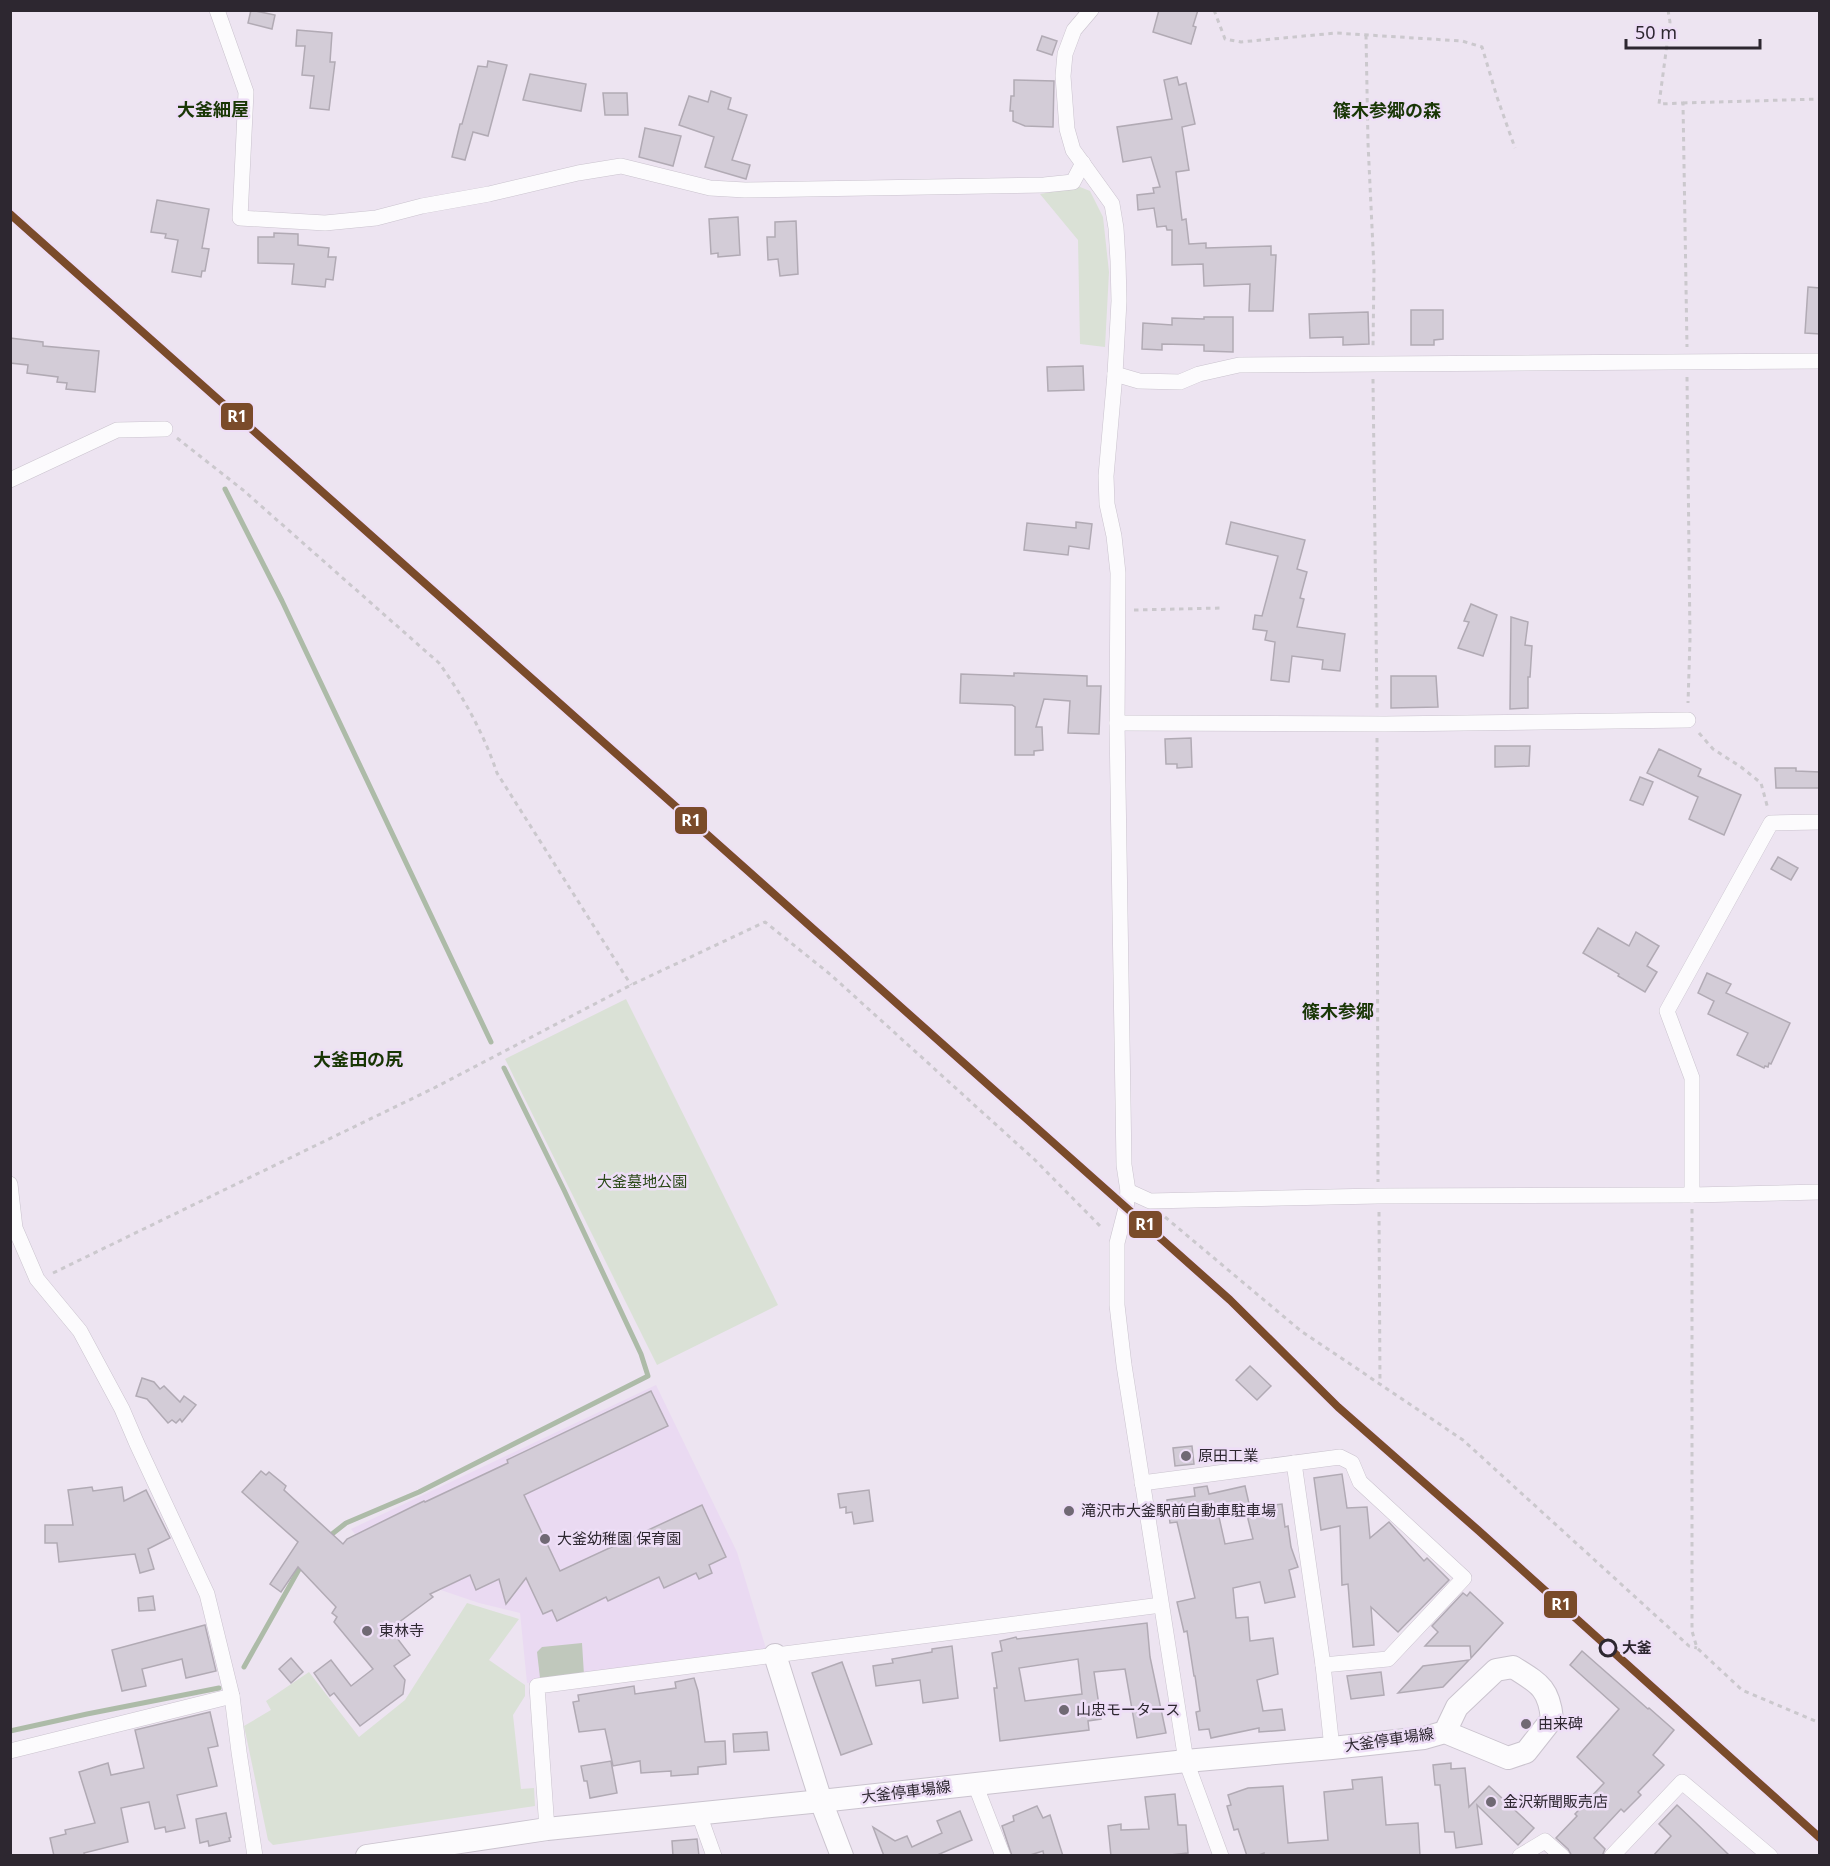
<svg xmlns="http://www.w3.org/2000/svg" width="1830" height="1866" font-family="'Noto Sans','Noto Sans JP',sans-serif">
	<rect width="100%" height="100%" fill="#ede4f1"/>
	<!-- built -->
	<path fill="#eadaf2" d="M656,1385L737,1552L767,1652L527,1683L520,1613L479,1603L429,1586L367,1549L351,1529Z"/>
	<!-- green -->
	<g fill="#dae1d6">
		<path d="M1080,187L1090,191L1103,217L1109,272L1105,347L1080,344L1078,240L1040,194Z"/>
		<path d="M626,999L778,1305L657,1365L505,1059Z"/>
		<path d="M467,1603L519,1619L489,1660L525,1685V1696L513,1715L521,1789L534,1788L535,1806L273,1845L268,1840L244,1726L271,1710L266,1701L309,1672L359,1737L405,1700Z"/>
	</g>
	<!-- forest -->
	<path fill="#c0c8bc" d="M582,1643L584,1675L540,1678L537,1652L542,1647Z"/>
	<g fill="none" stroke-linecap="round" stroke-linejoin="round">
		<!-- stream -->
		<g stroke="#adbba8" stroke-width="5">
			<path d="M225,489L282,601L491,1042"/>
			<path d="M327,1538L346,1523L419,1492L648,1376L641,1354L564,1190L504,1068"/>
			<path d="M244,1667L302,1564"/>
			<path d="M10,1731L87,1714L219,1688"/>
		</g>
	</g>
	<!-- building -->
	<g fill="#d3ccd7" stroke="#b1aab4" stroke-width="1.5" fill-rule="evenodd">
		<path d="M251,10L275,15L272,29L248,23Z"/>
		<path d="M1159,10H1198L1193,26L1196,27L1191,44L1153,32Z"/>
		<path d="M297,30L332,33L330,62H335L329,110L310,108L314,76L302,75L305,46H296Z"/>
		<path d="M1042,36L1057,41L1052,55L1037,50Z"/>
		<path d="M488,61L507,65L488,136L473,132L465,160L452,157L460,124H462L478,66L487,67Z"/>
		<path d="M530,74L586,84L581,111L523,100Z"/>
		<path d="M1177,77L1179,85L1186,83L1195,124L1182,127L1189,170L1176,172L1182,220L1186,219L1189,244L1206,243V248L1271,246V255H1276L1273,311H1249L1250,284L1204,286L1203,264L1172,265V230H1167L1166,226L1157,227L1154,208L1138,210L1137,195L1154,193L1153,188L1160,187L1151,157L1123,162L1117,127L1172,119L1164,80Z"/>
		<path d="M1014,80L1054,81L1053,127L1025,126L1013,121V111H1010L1011,96H1014Z"/>
		<path d="M711,91L731,98L728,109L747,115L732,160L750,165L746,179L705,167L714,137L679,125L689,96L708,102Z"/>
		<path d="M603,93H627L628,115H605Z"/>
		<path d="M645,128L681,136L673,166L639,157Z"/>
		<path d="M157,200L209,209L202,248L209,249L205,271H202L201,277L172,272L178,240L165,238L166,234L151,232Z"/>
		<path d="M738,217L740,255L718,257V253L711,254L709,219Z"/>
		<path d="M796,221L798,274L780,276L778,259L768,260L767,237H775V222Z"/>
		<path d="M274,233L298,234V245L329,248L328,257H336L333,280L326,279L325,287L292,284L294,264L258,263V237H274Z"/>
		<path d="M1808,287L1820,288V334L1805,333Z"/>
		<path d="M1411,310H1443V339L1434,340V345H1411Z"/>
		<path d="M1368,312L1369,344L1343,345V337L1310,338L1309,314Z"/>
		<path d="M1204,317H1233V352L1204,351V345L1162,344V350L1142,349L1143,323L1172,325V318L1204,319Z"/>
		<path d="M10,338L43,342V346L99,351L95,392L66,389L67,383L57,382L58,377L27,373L28,365L10,363Z"/>
		<path d="M1083,366L1084,390L1048,391L1047,367Z"/>
		<path d="M1076,522L1092,524L1089,549L1069,546L1068,555L1024,550L1027,523L1076,528Z"/>
		<path d="M1231,522L1305,540L1297,569L1307,572L1300,598L1304,599L1297,627L1345,634L1340,671L1322,669L1323,660L1292,656L1289,682L1271,680L1275,642L1265,640L1267,631L1253,629L1255,615L1262,616L1278,556L1226,544Z"/>
		<path d="M1471,604L1497,615L1483,656L1458,648L1469,622L1464,621Z"/>
		<path d="M1511,617L1528,622L1525,645L1532,646L1530,677H1528V708L1510,709Z"/>
		<path d="M1014,673L1087,676V686H1101L1099,734L1068,733L1070,701L1044,699L1036,727H1042L1043,750L1034,751V755H1015V707L1012,705L960,703L961,674L1014,676Z"/>
		<path d="M1391,676H1436L1438,707L1391,708Z"/>
		<path d="M1191,738L1192,767L1177,768V764H1166L1165,739Z"/>
		<path d="M1495,746H1530L1529,766L1495,767Z"/>
		<path d="M1659,749L1701,769L1698,776L1741,795L1724,835L1689,819L1698,797L1647,773Z"/>
		<path d="M1775,768H1796V771L1820,772V788H1776Z"/>
		<path d="M1640,777L1653,782L1643,805L1630,800Z"/>
		<path d="M1778,857L1798,868L1791,880L1771,869Z"/>
		<path d="M1598,928L1629,946L1636,932L1659,946L1647,966L1657,972L1645,992L1618,976L1619,974L1583,953Z"/>
		<path d="M1707,973L1731,984L1726,993L1790,1023L1771,1064L1769,1063L1768,1067L1765,1066L1764,1068L1737,1055L1748,1033L1708,1014L1714,1001L1698,993Z"/>
		<path d="M1250,1366L1271,1386L1257,1400L1236,1380Z"/>
		<path d="M142,1378L154,1382L160,1389L164,1386L180,1402L184,1396L196,1405L182,1422L180,1419L176,1423L172,1420L168,1423L147,1399L136,1396Z"/>
		<path d="M651,1391L668,1426L524,1495L560,1571L702,1505L726,1557L709,1565L712,1573L699,1579L696,1573L664,1588L659,1577L608,1601L606,1597L557,1621L552,1610L543,1614L526,1578L506,1604L499,1579L476,1590L470,1575L430,1594L433,1597L390,1629L410,1655L394,1666L405,1680L403,1694L360,1726L334,1693L330,1696L314,1673L331,1660L351,1686L373,1669L334,1622L337,1617L332,1613L336,1607L298,1567L281,1592L270,1584L298,1542L242,1492L261,1471L266,1475L269,1472L286,1486L284,1490L343,1544L347,1539L424,1501L425,1502L508,1463L507,1460Z"/>
		<path d="M1192,1446L1194,1464L1175,1466L1173,1448Z"/>
		<path d="M1342,1474L1347,1508L1367,1507L1370,1538L1389,1522L1424,1561L1427,1558L1449,1580L1398,1632L1371,1607L1374,1645L1353,1647L1348,1584L1342,1585L1340,1526L1321,1530L1314,1478Z"/>
		<path d="M1207,1486L1209,1494L1245,1486L1250,1508L1282,1504L1285,1527L1288,1526L1291,1547L1298,1567L1289,1570L1295,1597L1265,1603L1260,1582L1233,1588L1236,1618L1248,1617L1250,1641L1273,1638L1278,1674L1257,1680L1263,1711L1282,1709L1285,1730L1259,1732V1728L1211,1738L1209,1729L1199,1730L1196,1712L1200,1711L1195,1676H1194L1187,1631L1184,1632L1177,1602L1195,1598L1177,1522L1170,1523L1167,1500L1195,1496L1194,1488ZM1246,1511L1253,1539L1225,1544L1219,1517Z"/>
		<path d="M92,1487L93,1491L122,1487L124,1501L146,1490L170,1538L148,1549L154,1569L140,1573L135,1554L59,1562L57,1543H45V1525H73L68,1490Z"/>
		<path d="M869,1490L873,1521L854,1524L852,1512L846,1513V1507L840,1508L838,1494Z"/>
		<path d="M1470,1592L1503,1623L1471,1658L1470,1646H1425L1438,1632L1432,1626L1463,1593L1467,1596Z"/>
		<path d="M153,1596L155,1610L139,1611L138,1598Z"/>
		<path d="M1147,1623L1150,1657L1166,1733L1137,1738L1125,1669L1094,1672L1101,1719L1088,1721L1089,1730L1000,1741L994,1688H997L992,1653L1002,1651L1000,1641L1016,1637L1017,1639ZM1078,1659L1082,1694L1025,1701L1019,1668Z"/>
		<path d="M205,1625L216,1671L186,1678L182,1659L142,1669L146,1686L122,1691L112,1650Z"/>
		<path d="M952,1646L958,1698L923,1703L920,1680L876,1686L873,1666L893,1663L892,1659L932,1652V1649Z"/>
		<path d="M1582,1651L1648,1709L1649,1708L1674,1730L1653,1755L1664,1765L1638,1792L1641,1795L1624,1812L1621,1809L1594,1838L1605,1849L1602,1856H1572L1568,1849L1556,1838L1577,1816L1575,1814L1604,1783L1577,1757L1619,1709L1570,1665Z"/>
		<path d="M291,1658L303,1672L291,1683L279,1669Z"/>
		<path d="M1469,1660L1443,1687L1398,1693L1423,1666Z"/>
		<path d="M842,1662L872,1744L841,1755L812,1673Z"/>
		<path d="M1381,1672L1384,1695L1351,1699L1347,1676Z"/>
		<path d="M694,1678L698,1691L705,1742L725,1741L726,1764L698,1767V1774L671,1776V1771L641,1773L640,1761L613,1766L605,1729L579,1732L573,1702L579,1701L578,1695L634,1686L635,1694L676,1688L675,1682Z"/>
		<path d="M210,1712L218,1746L208,1748L217,1786L177,1795L185,1828L166,1832L165,1827L155,1829L149,1802L121,1808L128,1842L84,1853L85,1856H54L50,1838L66,1834L65,1830L95,1823L79,1772L108,1763L111,1775L144,1768L135,1730Z"/>
		<path d="M767,1732L769,1750L734,1752L733,1734Z"/>
		<path d="M611,1761L617,1793L590,1798L587,1781H584L581,1766Z"/>
		<path d="M1451,1763V1769L1465,1768L1469,1807L1489,1786L1534,1828L1518,1845L1477,1805L1482,1844L1456,1848L1454,1832H1445L1440,1785H1435L1433,1765Z"/>
		<path d="M1382,1777L1386,1825L1418,1823L1420,1856H1264V1853L1256,1856H1247L1238,1829L1234,1830L1227,1806L1231,1805L1228,1795L1248,1788L1283,1786L1288,1843L1328,1840L1324,1792L1353,1789L1352,1780Z"/>
		<path d="M1175,1794L1178,1825H1186L1188,1853L1161,1856H1111L1108,1826L1121,1824V1830L1149,1829L1145,1797Z"/>
		<path d="M1677,1805L1696,1823L1730,1856H1653L1671,1836L1659,1824Z"/>
		<path d="M1037,1806L1043,1818L1050,1815L1063,1856H1044L1043,1851L1027,1856H1012L1002,1826L1014,1821L1013,1816Z"/>
		<path d="M960,1811L972,1840L935,1856H884L873,1827L895,1841L907,1836L912,1847L942,1833L937,1821Z"/>
		<path d="M226,1813L231,1837L229,1838L230,1841L209,1846L208,1841L200,1843L196,1819Z"/>
		<path d="M697,1839L699,1856H673L672,1841Z"/>
	</g>
	<g fill="none" stroke-linecap="round" stroke-linejoin="round">
		<defs>
			<g id="street">
				<path d="M217,10L246,92L240,218L325,223L376,218L422,206L489,194L578,173L621,166L710,188L745,190L1044,185L1073,182L1083,163"/>
				<path d="M1091,10L1074,30L1065,54L1063,76L1067,129L1073,150L1112,204L1116,228L1118,261L1119,301L1115,374L1106,476L1107,504L1114,536L1118,573L1117,723L1124,1165L1128,1191L1126,1208L1117,1243V1305L1124,1365L1186,1761L1221,1856"/>
				<path d="M1115,374L1139,381L1180,382L1199,374L1239,365L1820,361"/>
				<path d="M10,480L117,430L165,429"/>
				<path d="M1117,723L1385,724L1688,720"/>
				<path d="M10,1184L15,1228L37,1279L80,1331L122,1409L137,1444L207,1594L232,1696L239,1752L255,1856"/>
				<path d="M1128,1191L1150,1201L1378,1196L1692,1195L1820,1192"/>
				<path d="M1692,1195V1078L1667,1011L1771,823L1820,822"/>
				<path d="M1294,1463L1323,1665L1332,1748"/>
				<path d="M1142,1483L1340,1457L1352,1463L1360,1482L1464,1578L1388,1659L1323,1665"/>
				<path d="M10,1751L232,1696"/>
				<path d="M975,1784L1003,1856"/>
				<path d="M699,1814L714,1856"/>
				<path d="M547,1829L537,1686L1161,1605"/>
				<path d="M1520,1856L1545,1841L1562,1856"/>
				<path d="M1612,1856L1682,1782L1770,1856"/>
			</g>
			<g id="secondary">
				<path d="M775,1655L821,1801L842,1856"/>
				<path d="M367,1856L547,1829L821,1801L1186,1761L1332,1748L1424,1738L1445,1732L1508,1758L1526,1752L1552,1719C1549,1687 1538,1683 1513,1667L1496,1670L1457,1707L1445,1732"/>
			</g>
		</defs>
		<!-- street casing -->
		<use href="#street" stroke="#cac3ce" stroke-width="16"/>
		<!-- secondary casing -->
		<use href="#secondary" stroke="#cac3ce" stroke-width="24"/>
		<!-- path -->
		<g stroke="#cbc8cd" stroke-width="3" stroke-dasharray="4.5 4.5" stroke-linecap="butt">
			<path d="M1214,10L1225,39L1241,42L1336,33L1462,41L1482,47L1497,97L1515,148"/>
			<path d="M1668,10L1670,22L1659,104L1683,103L1687,347"/>
			<path d="M1366,35L1368,143L1374,269L1373,348"/>
			<path d="M1683,103L1820,99"/>
			<path d="M1687,377L1690,639L1688,703"/>
			<path d="M1373,379L1377,708"/>
			<path d="M177,438L243,490L439,663C463,696 484,734 497,773L631,985"/>
			<path d="M1134,610L1222,608"/>
			<path d="M1699,733L1713,749L1741,767L1761,783L1768,809"/>
			<path d="M1377,738L1378,1182"/>
			<path d="M1692,1209V1631L1697,1648L1742,1690L1820,1723"/>
			<path d="M1379,1212L1380,1385"/>
			<path d="M1165,1217L1301,1331L1463,1440L1689,1646L1697,1648"/>
			<path d="M53,1273L434,1088L631,985L765,922L831,975L1035,1160L1103,1229"/>
		</g>
		<!-- street -->
		<use href="#street" stroke="#fcfbfd" stroke-width="15"/>
		<!-- secondary -->
		<use href="#secondary" stroke="#fcfbfd" stroke-width="22"/>
		<defs>
			<path id="rail-1" d="M10,214L1230,1300L1338,1407L1479,1531L1820,1838"/>
		</defs>
		<!-- rail-1 casing -->
		<use href="#rail-1" stroke="#eedef7" stroke-width="12"/>
		<!-- rail-1 -->
		<use href="#rail-1" stroke="#7a4b2a" stroke-width="8"/>
	</g>
	<!-- markers -->
	<g fill="#706974" stroke="#eedef7" stroke-width="2">
		<circle cx="1186" cy="1456" r="6"/>
		<circle cx="1069" cy="1511" r="6"/>
		<circle cx="545" cy="1539" r="6"/>
		<circle cx="367" cy="1631" r="6"/>
		<circle cx="1064" cy="1710" r="6"/>
		<circle cx="1526" cy="1724" r="6"/>
		<circle cx="1491" cy="1802" r="6"/>
	</g>
	<circle fill="#eedef7" stroke="#2d2730" stroke-width="3" cx="1608" cy="1648" r="8"/>
	<g text-anchor="middle" stroke-width="5" stroke-linejoin="round" paint-order="stroke">
		<!-- park labels -->
		<g font-size="15" fill="#2a4817" stroke="#eedef7">
			<text x="642" y="1187">大釜墓地公園</text>
		</g>
		<!-- poi labels -->
		<g font-size="15" fill="#2d2730" stroke="#eedef7" text-anchor="start">
			<text x="1198" y="1461">原田工業</text>
			<text x="1081" y="1516">滝沢市大釜駅前自動車駐車場</text>
			<text x="557" y="1544">大釜幼稚園 保育園</text>
			<text x="379" y="1636">東林寺</text>
			<text x="1076" y="1715">山忠モータース</text>
			<text x="1538" y="1729">由来碑</text>
			<text x="1503" y="1807">金沢新聞販売店</text>
		</g>
		<!-- stop labels -->
		<g font-size="15" font-weight="bold" fill="#2d2730" stroke="#eedef7" text-anchor="start">
			<text x="1622" y="1653">大釜</text>
		</g>
		<!-- street labels -->
		<g font-size="15" fill="#2d2730" stroke="#eedef7">
			<text transform="translate(1389 1740) rotate(-8)" y="5">大釜停車場線</text>
			<text transform="translate(906 1792) rotate(-7)" y="5">大釜停車場線</text>
		</g>
		<!-- quarter labels -->
		<g font-size="18" font-weight="bold" fill="#193606" stroke="#eedef7">
			<text x="213" y="116">大釜細屋</text>
			<text x="1387" y="117">篠木参郷の森</text>
			<text x="1338" y="1018">篠木参郷</text>
			<text x="358" y="1066">大釜田の尻</text>
		</g>
	</g>
	<g stroke="#eedef7" stroke-width="2">
		<rect x="220" y="402" width="34" height="29" rx="6" fill="#7a4b2a"/>
		<rect x="674" y="806" width="34" height="29" rx="6" fill="#7a4b2a"/>
		<rect x="1128" y="1210" width="35" height="29" rx="6" fill="#7a4b2a"/>
		<rect x="1543" y="1590" width="35" height="29" rx="6" fill="#7a4b2a"/>
	</g>
	<g font-size="16" text-anchor="middle" font-weight="bold" fill="#fff">
		<text x="237" y="422">R1</text>
		<text x="691" y="826">R1</text>
		<text x="1145" y="1230">R1</text>
		<text x="1561" y="1610">R1</text>
	</g>
	<!-- border -->
	<rect width="1830" height="1866" fill="none" stroke="#2d2730" stroke-width="24"/>
	<!-- scale -->
	<path d="M1626 39v9h134v-9" fill="none" stroke="#2d2730" stroke-width="3"/>
	<text x="1635" y="39" font-size="18" fill="#2d2730" stroke="#eedef7" stroke-width="4.5" paint-order="stroke">50 m</text>
</svg>
